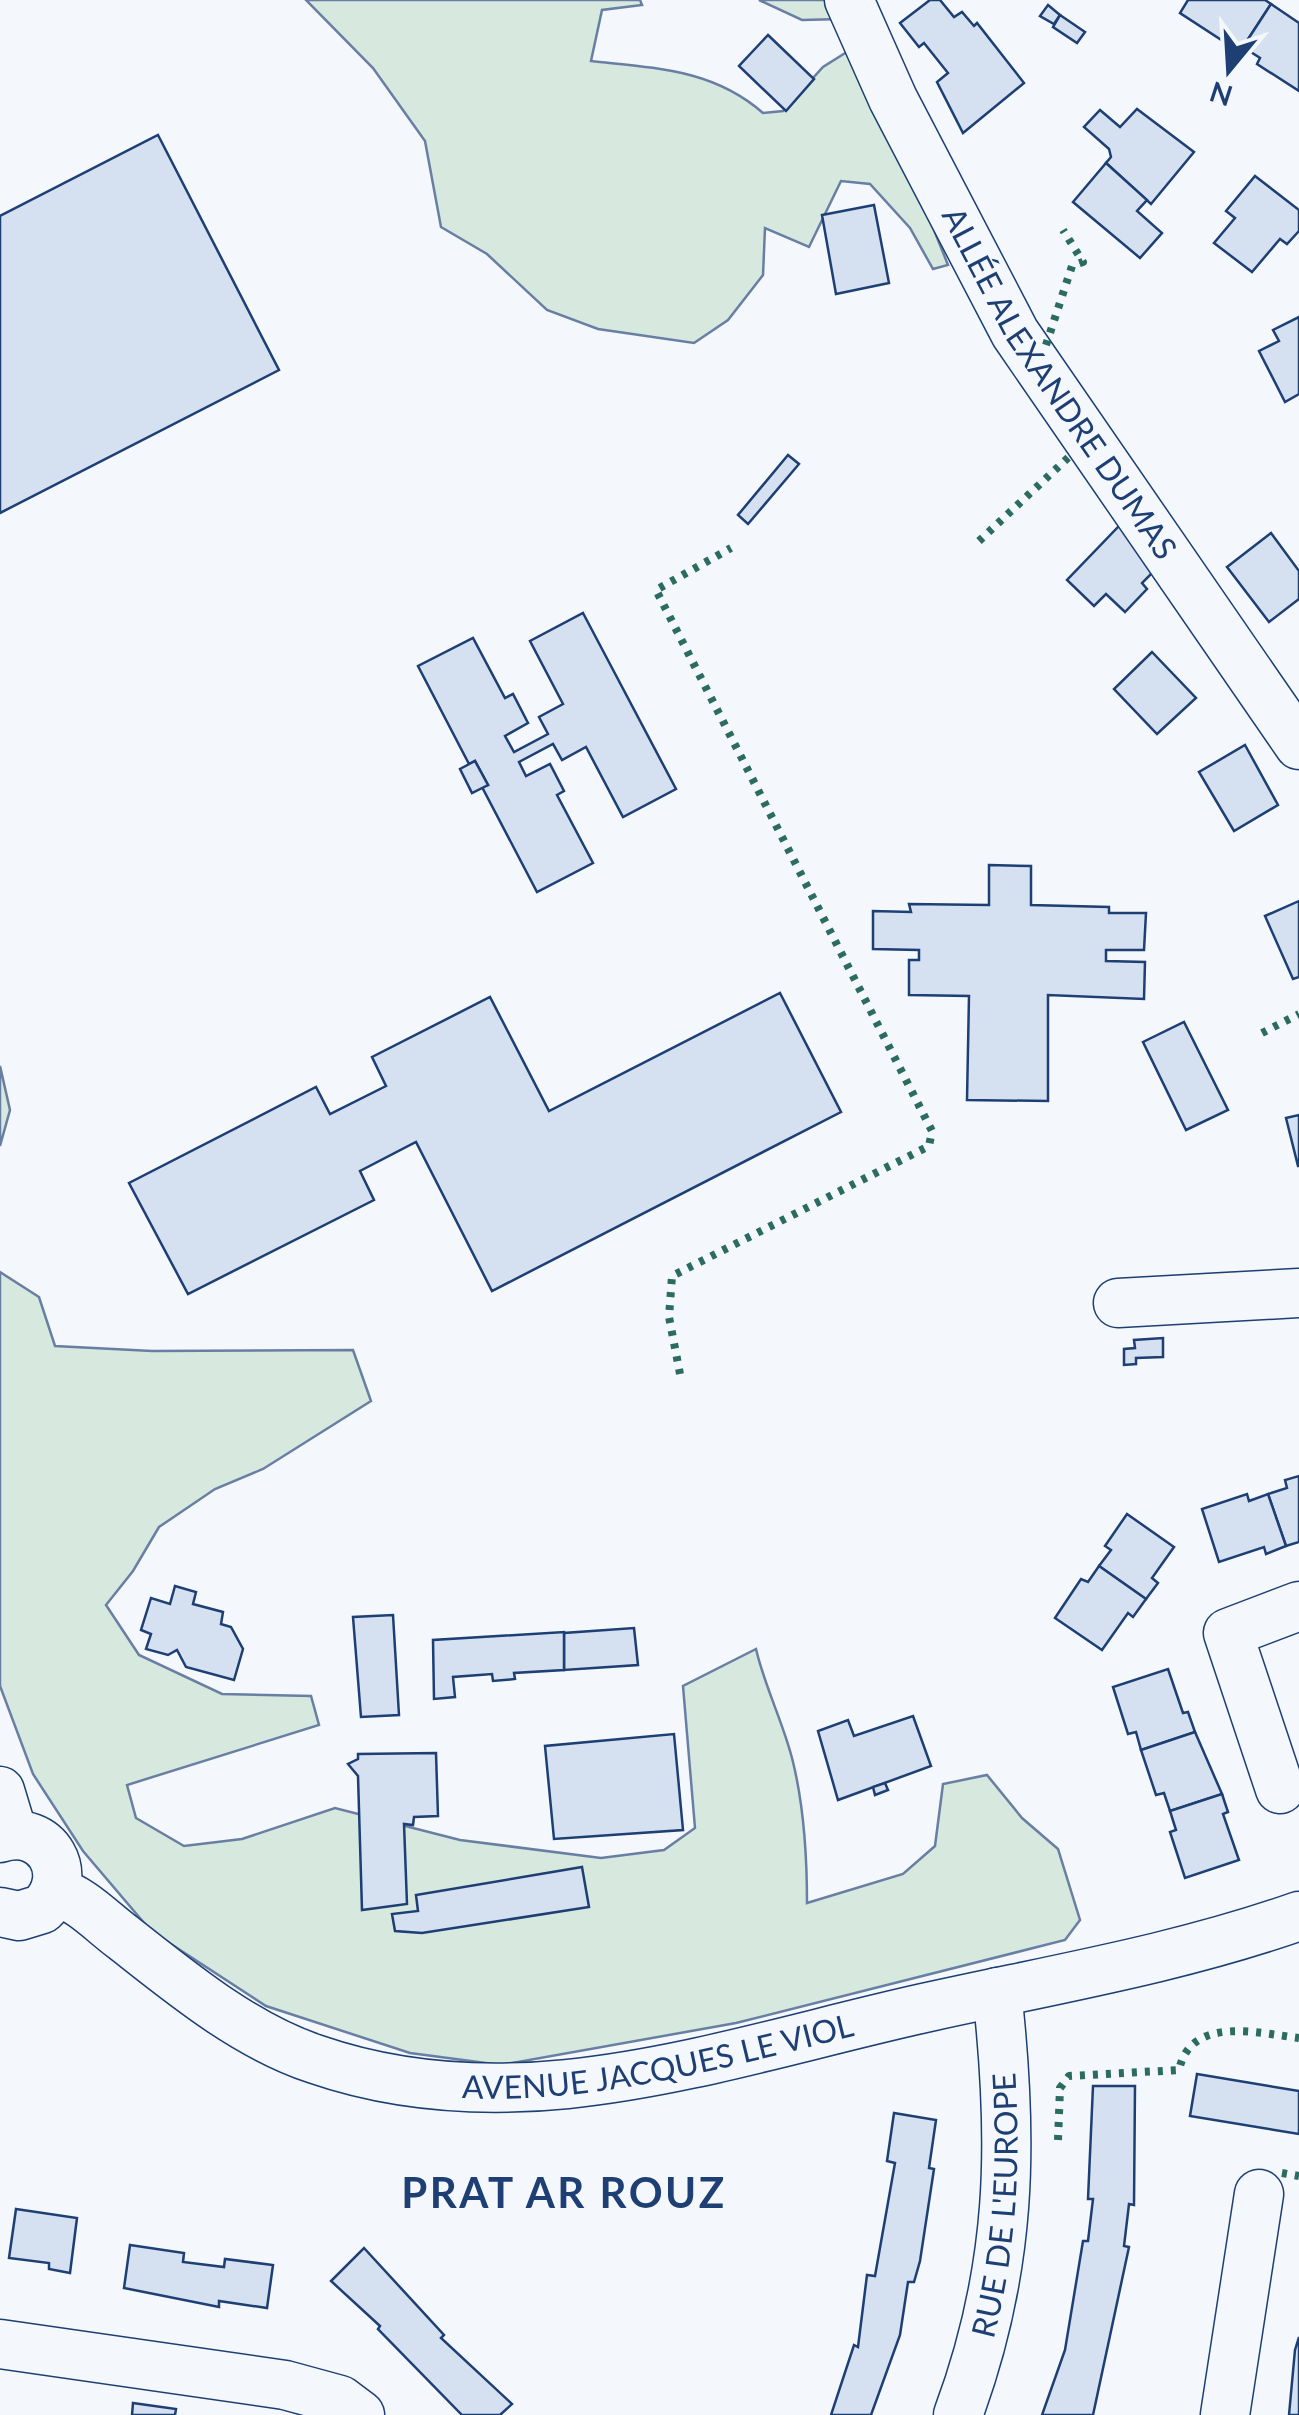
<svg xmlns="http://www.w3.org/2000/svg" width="1299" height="2415" font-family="Lato,sans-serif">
	<rect width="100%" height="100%" fill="#f4f7fb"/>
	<!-- green -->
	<g fill="#d7e8df" stroke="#687fa3" stroke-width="2.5">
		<path d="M306,0H640L642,5L602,10L591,61C655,68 713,69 763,113L783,111L823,67L850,50L904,155L948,265L933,269L910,228L870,184L841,181L809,247L765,228L763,275L728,320L694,343L598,329L547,310L487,254L441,227L425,141L373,68Z"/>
		<path d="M759,0H846L841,19L802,20Z"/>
		<path d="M0,1066L10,1110L0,1146Z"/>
		<path d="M0,1272L39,1297L55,1346L152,1351L353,1350L371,1401L263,1469L215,1489L159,1527L133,1571L106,1605L139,1655L222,1694L311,1696L319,1725L127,1785L136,1818L184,1846L242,1839L335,1808L460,1840L601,1858L664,1850L695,1828L683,1686L756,1649C765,1688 784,1724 793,1762C804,1807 807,1857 807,1903L903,1874L935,1846L943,1784L987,1775L1022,1818L1058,1849L1080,1920L1065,1940L736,2023L501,2065L410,2053L266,2006L151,1931L83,1851L33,1774L0,1686Z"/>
	</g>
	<!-- building -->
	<g fill="#d5e0f0" stroke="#1d3f73" stroke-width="2.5">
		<path d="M930,0H940L954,17L962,12L974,26L977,23L1024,83L963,133L937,82L948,73L924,43L919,47L900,23Z"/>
		<path d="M1188,0H1265L1271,4L1243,47L1227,36L1223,41L1180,13Z"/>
		<path d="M1271,4L1299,23V91L1257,64L1260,58L1243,47Z"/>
		<path d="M1048,5L1060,15L1054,24L1040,16Z"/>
		<path d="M1060,15L1085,32L1077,43L1053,27Z"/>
		<path d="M768,35L814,79L786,111L739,66Z"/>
		<path d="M1137,109L1194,152L1151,204L1106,163L1111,157L1109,149L1084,127L1100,110L1120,127Z"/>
		<path d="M158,135L279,370L0,513V216Z"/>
		<path d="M1106,163L1147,200L1137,211L1162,233L1140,258L1073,202Z"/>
		<path d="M1255,176L1299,210V231L1287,244L1280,239L1252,272L1214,243L1235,218L1226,211Z"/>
		<path d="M874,205L889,283L836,294L822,215Z"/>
		<path d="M1299,317V394L1285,402L1259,351L1279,341L1273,330Z"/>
		<path d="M788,455L799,464L748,524L738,515Z"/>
		<path d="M1119,526L1160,565L1142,583L1147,589L1125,612L1106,594L1094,606L1067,580Z"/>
		<path d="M1271,533L1299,571V599L1269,622L1227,567Z"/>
		<path d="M583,613L676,789L623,817L586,747L562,760L553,744L519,762L526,776L550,764L564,791L557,795L593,863L537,892L482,787L488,785L475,761L469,764L418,666L473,638L505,698L513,694L528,723L505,736L514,752L548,734L539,717L563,704L530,641Z"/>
		<path d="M1152,652L1196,698L1157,734L1114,689Z"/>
		<path d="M1245,745L1278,805L1234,831L1199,772Z"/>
		<path d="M475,761L488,785L472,793L460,769Z"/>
		<path d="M989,865L1031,866V905L1109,907V913H1146L1144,950H1106V961L1145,962L1144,999L1048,995V1101L967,1100L969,996L909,995V960H919V950L873,949V911L911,912L909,904L989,905Z"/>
		<path d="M1299,901V977L1293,979L1265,916Z"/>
		<path d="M780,993L841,1112L492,1291L416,1142L360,1171L374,1200L188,1294L129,1183L316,1087L330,1114L386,1086L372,1057L490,997L549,1111Z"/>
		<path d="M1184,1022L1228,1110L1186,1130L1143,1042Z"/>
		<path d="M1299,1115V1166H1298L1286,1118Z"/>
		<path d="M1163,1338V1357L1136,1358V1364L1124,1365V1349L1135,1348L1134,1340Z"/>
		<path d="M1299,1476V1542L1286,1546L1268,1494L1287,1488L1285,1480Z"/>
		<path d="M1247,1494L1249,1501L1268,1494L1286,1546L1266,1554L1264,1547L1219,1562L1202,1509Z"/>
		<path d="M1127,1514L1174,1547L1152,1578L1158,1583L1146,1599L1099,1566L1111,1550L1105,1546Z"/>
		<path d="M1099,1566L1146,1599L1133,1617L1128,1613L1102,1650L1055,1618L1081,1579L1088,1582Z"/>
		<path d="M175,1586L196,1592L193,1604L223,1612L221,1624L231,1627L243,1649L234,1680L186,1667L177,1650L168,1655L146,1649L151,1634L141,1630L151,1598L170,1604Z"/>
		<path d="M393,1615L399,1715L361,1717L353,1617Z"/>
		<path d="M634,1628L638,1665L564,1670V1633Z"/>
		<path d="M564,1632V1670L514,1673L515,1679L493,1681L492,1674L453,1677L455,1697L434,1699L433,1640Z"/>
		<path d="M1168,1669L1183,1713L1188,1712L1195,1732L1141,1750L1136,1732L1128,1734L1113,1687Z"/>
		<path d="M913,1716L931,1766L838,1800L818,1731L848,1720L854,1736Z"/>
		<path d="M1195,1732L1222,1794L1170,1811L1164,1793L1156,1795L1141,1750Z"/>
		<path d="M674,1734L683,1830L554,1839L545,1746Z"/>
		<path d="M436,1753L438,1816L414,1817L413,1825L404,1824L407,1904L362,1910L358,1776L348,1764L358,1759V1754Z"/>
		<path d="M885,1783L888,1790L875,1795L873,1787Z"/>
		<path d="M1222,1794L1228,1812L1223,1814L1239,1860L1185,1878L1170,1832L1176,1830L1170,1811Z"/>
		<path d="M582,1867L589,1907L422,1933L395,1931L392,1914L418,1911L416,1895Z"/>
		<path d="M1197,2074L1299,2091V2134L1190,2116Z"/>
		<path d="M1093,2086H1135L1134,2205L1129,2204L1124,2246L1129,2247L1093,2415H1042L1065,2350L1083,2241H1088L1093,2199H1088Z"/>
		<path d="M894,2113L936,2120L929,2168L934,2169L920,2261L914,2282H908L900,2335L871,2415H831L854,2345L858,2347L867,2275L875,2276L895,2163L887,2161Z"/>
		<path d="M16,2209L77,2218L70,2273L49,2269V2263L9,2258Z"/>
		<path d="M130,2245L184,2253L183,2262L224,2267L225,2259L273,2265L267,2308L219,2301V2307L124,2288Z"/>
		<path d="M364,2248L444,2335L441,2338L512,2404L500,2415H462L378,2329L380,2326L331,2281Z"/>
		<path d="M1299,2337V2415H1289L1295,2350Z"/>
		<path d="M133,2403L176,2409L175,2415H132Z"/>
	</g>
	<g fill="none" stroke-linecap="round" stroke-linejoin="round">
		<defs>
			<g id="minor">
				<path id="s1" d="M849,0L893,99L1015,333L1299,745"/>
				<path d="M1118,1303L1299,1293"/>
				<path d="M1280,1789L1228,1633L1299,1606"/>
				<path d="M0,1791L13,1834"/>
				<path d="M0,1838C47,1823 77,1875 42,1909L19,1916L0,1912"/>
				<path id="s2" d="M55,1891C83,1900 101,1921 124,1938C181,1983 245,2036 315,2059C520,2130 722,2053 924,2008C1050,1980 1177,1959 1299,1916"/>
				<path d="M0,2344L285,2385L340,2400L360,2415"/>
				<path id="s3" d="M958,2415C1012,2270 1014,2144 997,1992"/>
				<path d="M1225,2415L1259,2194"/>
			</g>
		</defs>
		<!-- minor casing -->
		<use href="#minor" stroke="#1d3f73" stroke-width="51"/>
		<!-- minor -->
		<use href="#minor" stroke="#f4f7fb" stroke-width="48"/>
		<!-- hedge -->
		<g stroke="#2c6c60" stroke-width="8" stroke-dasharray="5 8" stroke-linecap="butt">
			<path d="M1046,345L1072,266L1083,262L1063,230"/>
			<path d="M979,541L1071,455"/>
			<path d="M1262,1033L1299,1014"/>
			<path d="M680,1374L669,1317L672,1276L929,1146L932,1131L656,590L731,548"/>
			<path d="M1058,2140L1060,2088L1069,2076L1179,2070C1191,2015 1258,2033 1299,2038"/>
			<path d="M1282,2173L1299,2176"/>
		</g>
	</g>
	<g text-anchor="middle" stroke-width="8" stroke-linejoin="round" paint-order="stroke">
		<!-- street labels -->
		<g font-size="32" fill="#1d3f73" stroke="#f4f7fb">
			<text dy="11" stroke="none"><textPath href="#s1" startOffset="438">ALLÉE ALEXANDRE DUMAS</textPath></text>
			<text dy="11" stroke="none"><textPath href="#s2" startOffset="660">AVENUE JACQUES LE VIOL</textPath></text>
			<text dy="11" stroke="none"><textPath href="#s3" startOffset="215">RUE DE L'EUROPE</textPath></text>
		</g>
		<!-- district labels -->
		<g font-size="42" font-weight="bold" letter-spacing="2.5" fill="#1d3f73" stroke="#f4f7fb">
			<text x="564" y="2208">PRAT AR ROUZ</text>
		</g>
	</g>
	<!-- north arrow -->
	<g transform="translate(1229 70) rotate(198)" stroke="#f4f7fb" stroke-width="8" paint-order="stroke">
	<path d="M0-8L18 38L0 25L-18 38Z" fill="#1d3f73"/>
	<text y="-15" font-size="28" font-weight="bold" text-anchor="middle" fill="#1d3f73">N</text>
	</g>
</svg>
